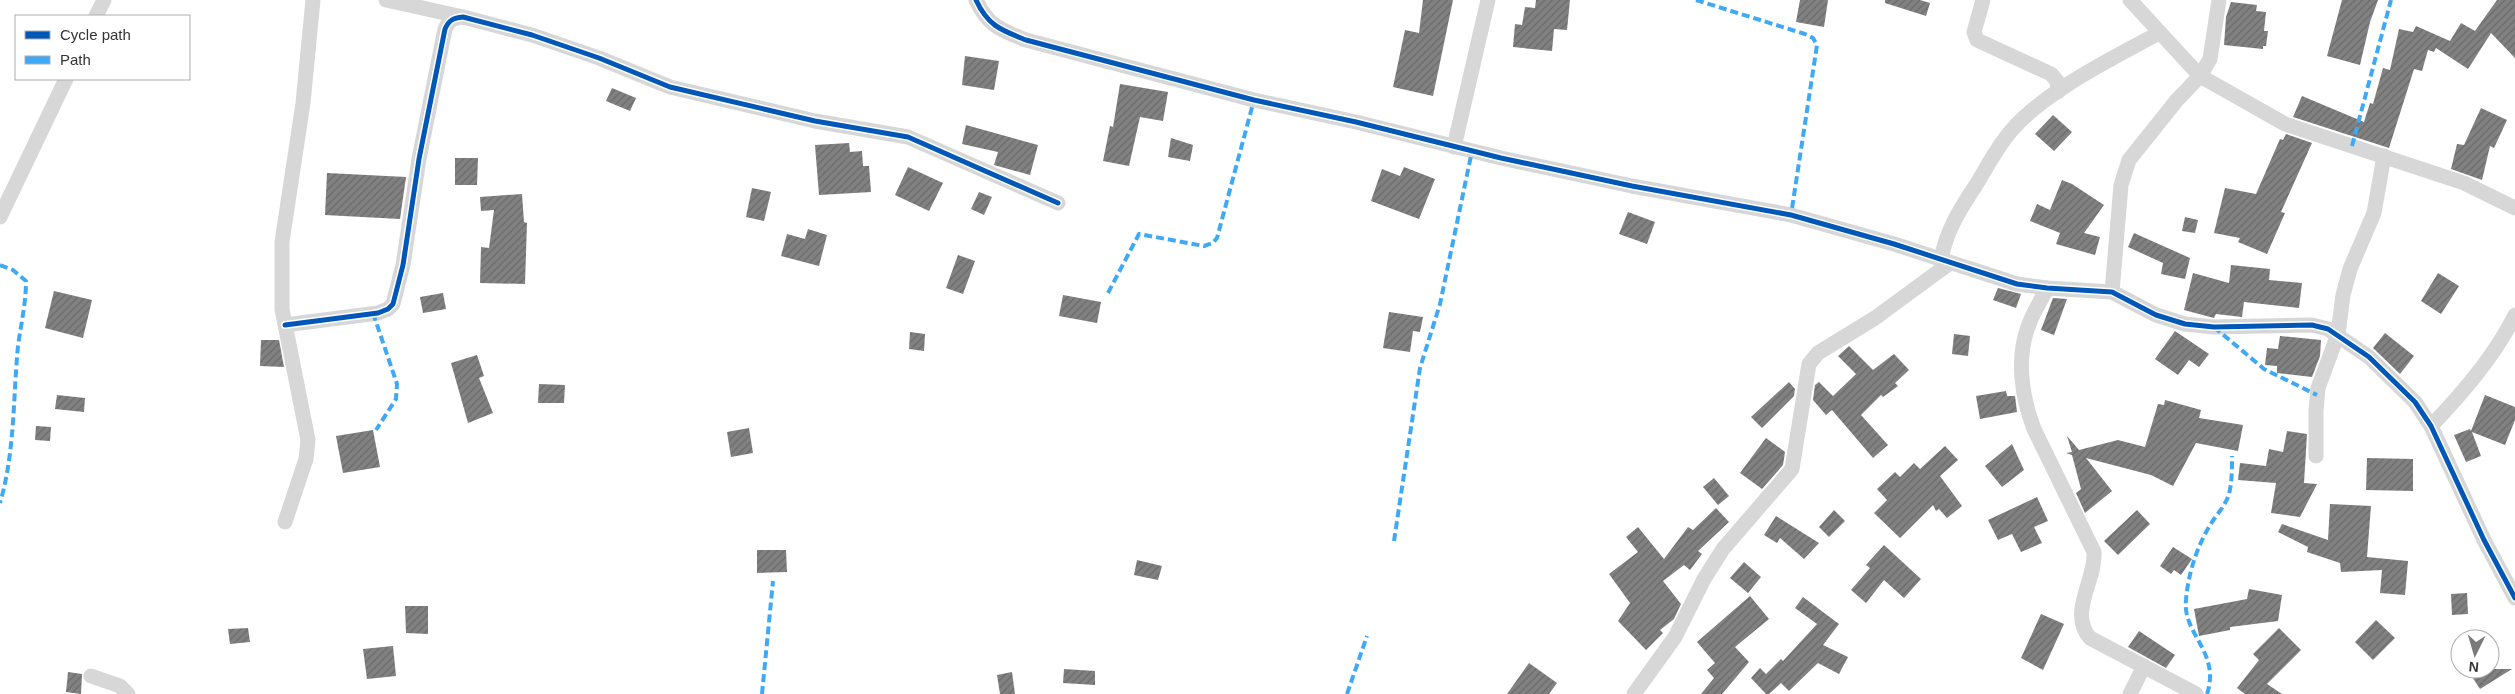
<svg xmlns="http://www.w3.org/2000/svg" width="2515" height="694" font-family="Helvetica,sans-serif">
	<defs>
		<pattern id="building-hatch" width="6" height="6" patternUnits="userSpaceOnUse" patternTransform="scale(1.25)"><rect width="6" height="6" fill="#818181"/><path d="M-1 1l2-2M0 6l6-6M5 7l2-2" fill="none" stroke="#6a6a6a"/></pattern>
	</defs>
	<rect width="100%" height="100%" fill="#fff"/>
	<!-- building -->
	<g fill="url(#building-hatch)">
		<path d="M1423,0H1453L1433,96L1393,87L1405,30L1419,33Z"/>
		<path d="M1536,0H1570L1567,30L1554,29L1552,51L1513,47L1515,24L1522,25L1525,7L1535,8Z"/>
		<path d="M1800,0H1828L1824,27L1796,22Z"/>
		<path d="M1885,0H1920L1930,3L1926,16L1885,3Z"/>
		<path d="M2342,0H2378L2370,22L2360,65L2327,56Z"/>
		<path d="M2497,0H2515V58L2491,33L2468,69L2436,48L2434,52L2428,50L2422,71L2414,69L2389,148L2293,117L2302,96L2364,122L2370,103L2373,104L2383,68L2390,70L2399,29L2413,32L2416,26L2450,41L2461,23L2475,31Z"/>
		<path d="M2231,2L2257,5L2256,11L2266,12L2264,31H2268L2266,46H2263V49L2224,45L2226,17Z"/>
		<path d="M965,56L999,61L994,90L962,85Z"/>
		<path d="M1120,84L1168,92L1163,121L1140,117L1129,166L1103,161L1110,126L1113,127Z"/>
		<path d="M612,88L636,98L630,111L606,101Z"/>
		<path d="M2481,108L2507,120L2494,148L2490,146L2482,180L2451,169L2457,144L2464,145Z"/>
		<path d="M2053,115L2072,132L2054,151L2035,134Z"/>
		<path d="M966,125L1038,145L1030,175L994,165L998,152L962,144Z"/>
		<path d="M2286,134L2312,143L2281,212L2285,213L2267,254L2238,242L2240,238L2214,233L2225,188L2256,194L2280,139L2283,140Z"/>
		<path d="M1171,138L1193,145L1190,161L1168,157Z"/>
		<path d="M849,143L850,152L862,151L863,166H869L871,192L819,195L815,145Z"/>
		<path d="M455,158H478L477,185H455Z"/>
		<path d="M908,167L943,183L929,211L895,195Z"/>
		<path d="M1404,167L1435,179L1419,219L1371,201L1382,169L1400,176Z"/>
		<path d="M327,173L406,177L400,219L325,215Z"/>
		<path d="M2062,180L2072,184L2104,205L2084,233L2100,237L2095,255L2056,244L2060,233L2030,221L2037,204L2050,210Z"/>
		<path d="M752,188L771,192L764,221L746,217Z"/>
		<path d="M979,192L992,197L984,215L971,209Z"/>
		<path d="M522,194L524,222L527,223L525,284L480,283L481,247L489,248L494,210L481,211L480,197Z"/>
		<path d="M1628,212L1655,222L1647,244L1619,234Z"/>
		<path d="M2185,217L2198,220L2195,233L2182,231Z"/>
		<path d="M808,229L827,235L819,266L781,256L787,234L805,239Z"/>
		<path d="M2134,233L2190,258L2185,279L2161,274L2163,263L2128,247Z"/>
		<path d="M958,255L975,261L963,294L946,288Z"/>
		<path d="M2231,265L2270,269L2269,280L2302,283L2299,308L2244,302L2242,317L2216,314L2214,318L2184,310L2193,273L2229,283Z"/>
		<path d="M2438,273L2459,286L2441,314L2421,301Z"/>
		<path d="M1998,288L2021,294L2016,308L1993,300Z"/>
		<path d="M54,291L92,300L83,338L45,328Z"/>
		<path d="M443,293L446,309L423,313L420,297Z"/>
		<path d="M1063,295L1101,302L1097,323L1059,316Z"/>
		<path d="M2053,298L2067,299L2054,335L2041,330Z"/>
		<path d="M1389,312L1423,317L1420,332L1413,331L1410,352L1383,348Z"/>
		<path d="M2175,331L2209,354L2199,367L2189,360L2178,375L2155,359Z"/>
		<path d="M910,332L925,334L924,351L909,349Z"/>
		<path d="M2385,333L2414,356L2400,374L2373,348Z"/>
		<path d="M1954,334L1970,336L1968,356L1952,354Z"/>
		<path d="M2280,336L2321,340L2320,356L2312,377L2277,373V366L2265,365L2267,348L2278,349Z"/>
		<path d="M261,340H279L284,367L260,366Z"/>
		<path d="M1849,346L1873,370L1894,354L1909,370L1895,383L1898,386L1883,397L1881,395L1861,415L1888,445L1873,458L1832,410L1826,415L1813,400L1815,385L1819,382L1833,396L1856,374L1838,356Z"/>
		<path d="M477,355L484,376L479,378L493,413L468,423L451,363Z"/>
		<path d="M1789,382L1795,389L1794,396L1762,428L1751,417Z"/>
		<path d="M539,384L565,385L564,403H538Z"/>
		<path d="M2006,391L2007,396H2015L2017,412L1980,419L1976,396Z"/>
		<path d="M57,395L85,398L84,412L55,409Z"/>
		<path d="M2485,395L2515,407V420L2505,445L2472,432L2481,456L2466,462L2454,435L2470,429L2471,431Z"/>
		<path d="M2165,400L2201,410L2199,418L2243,425L2238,451L2196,443L2173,486L2151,475L2086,458L2112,491L2085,513L2076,493L2081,489L2072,455L2066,453L2072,452L2067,436L2079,450L2118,440L2145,447L2158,404L2164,405Z"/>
		<path d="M36,426L51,427L50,441L35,440Z"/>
		<path d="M749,428L753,453L731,457L727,432Z"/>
		<path d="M373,430L380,467L343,473L336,436Z"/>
		<path d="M2287,431L2307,434L2304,483L2317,484L2300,517L2271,513L2276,483L2238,480L2240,463L2266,466L2269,449L2283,452Z"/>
		<path d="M1766,438L1785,452L1783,465L1762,489L1740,473Z"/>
		<path d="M2012,444L2024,470L2002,487L1985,466Z"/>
		<path d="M1945,446L1958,460L1940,476L1962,506L1947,518L1939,509L1936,511L1933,505L1900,538L1874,513L1887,500L1877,489L1895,472L1900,477L1914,463L1920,469Z"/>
		<path d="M2367,458L2413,459V491L2366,490Z"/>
		<path d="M1714,478L1729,496L1718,505L1703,487Z"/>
		<path d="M2037,497L2048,521L2034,527L2042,543L2021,552L2012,534L1998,540L1988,520Z"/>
		<path d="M2330,504L2371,506L2367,557L2408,561L2405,595L2380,593L2382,570L2341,572L2340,563L2307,552L2308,547L2278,532L2282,524L2328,540Z"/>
		<path d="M1716,508L1729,522L1698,551L1702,554L1690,570L1684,565L1663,581L1681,604L1674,619L1660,630L1663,633L1646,650L1618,621L1630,603L1609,574L1638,552L1626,537L1638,527L1664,559L1688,527L1693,530Z"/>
		<path d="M1834,510L1845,521L1829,537L1819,527Z"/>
		<path d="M2137,510L2150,524L2118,555L2104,541Z"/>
		<path d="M1776,516L1819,543L1804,559L1780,538L1777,543L1764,535Z"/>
		<path d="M1884,545L1921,579L1904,598L1884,580L1866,603L1851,590L1870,568L1866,565Z"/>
		<path d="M2173,547L2192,559L2181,575L2174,570L2171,574L2160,566Z"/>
		<path d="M757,550H786L787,572L757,573Z"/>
		<path d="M1137,560L1162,566L1158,580L1134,575Z"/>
		<path d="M1744,562L1761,577L1748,593L1730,578Z"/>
		<path d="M2249,589L2282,595L2278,621L2230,627V630L2199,636L2194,609L2247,599Z"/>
		<path d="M2467,593L2468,614L2452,615L2451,594Z"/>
		<path d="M1750,596L1769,619L1735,647L1749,662L1722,694H1701L1714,678L1707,670L1715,663L1697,642Z"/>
		<path d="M1803,597L1839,624L1823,645L1848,657L1839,674L1818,663L1789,691L1781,683L1769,694H1766L1751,678L1760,668L1766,674L1781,659L1783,661L1817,624L1795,608Z"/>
		<path d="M405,606H428V634L406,633Z"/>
		<path d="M2041,614L2064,624L2043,670L2021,658Z"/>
		<path d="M2376,620L2395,638L2373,660L2355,642Z"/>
		<path d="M248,628L250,642L230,644L228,629Z"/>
		<path d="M2279,628L2301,650L2267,684L2282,694H2245L2237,688L2259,660L2253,654Z"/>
		<path d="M2139,631L2175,655L2166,668L2128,647Z"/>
		<path d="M393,646L396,676L367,679L363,649Z"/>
		<path d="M1529,663L1557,683L1549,694H1507Z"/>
		<path d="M1064,669L1095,671V685L1063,683Z"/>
		<path d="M2467,669H2512L2480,689Z"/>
		<path d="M68,672L82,674L81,694L66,692Z"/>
		<path d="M1012,672L1015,694H1000L997,675Z"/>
	</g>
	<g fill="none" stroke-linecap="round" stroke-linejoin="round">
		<!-- street -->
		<g stroke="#d7d7d7" stroke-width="15">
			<path d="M386,0L463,17"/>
			<path d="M976,0C988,26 1001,30 1026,40L1254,100L1356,122L1501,158L1632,186L1791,215L1894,244L2017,284L2047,288L2112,292L2156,315L2185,324L2214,327L2312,325L2328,329L2369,357L2415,402L2431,426L2484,540L2515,598"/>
			<path d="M1983,0L1974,32L1977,40L2051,74L2057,81L2058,92"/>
			<path d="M2130,0L2200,76L2285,124L2464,183L2515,208"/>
			<path d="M96,16L104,0"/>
			<path d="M1454,147L1488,0"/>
			<path d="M0,217L66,79"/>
			<path d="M1941,260C1946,231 1960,209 1976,185C1987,167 1997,147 2011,131C2045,91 2113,58 2159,33"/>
			<path d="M2047,288C2041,301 2032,314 2028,327C2016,359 2022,398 2034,429L2094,552C2096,581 2068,612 2090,638L2196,694"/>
			<path d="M2112,292L2121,185L2129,160L2177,100L2200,76L2210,59L2219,0"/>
			<path d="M285,325L378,313L388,309L393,304L403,265L419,159L445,29C449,20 453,18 463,17L532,35L599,58L670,87L815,121L908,137L1058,203"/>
			<path d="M2431,426C2461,395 2496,354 2515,315"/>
			<path d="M2316,456V411L2318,388L2338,334L2343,295L2350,269L2374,213L2384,156"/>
			<path d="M285,522L306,459L308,440L282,309V242L303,103L313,0"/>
			<path d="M91,676L120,686L128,694"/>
			<path d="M1634,694L1675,637L1704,579L1723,549L1792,469L1809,364L1818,353L1875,318L1950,263"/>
			<path d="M2130,694L2143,668"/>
		</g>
		<!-- quiet -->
		<g stroke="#3fa9f5" stroke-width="4" stroke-dasharray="8 4" stroke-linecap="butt">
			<path d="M1696,0L1805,34L1813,38L1817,45L1791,215"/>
			<path d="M2352,146L2391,0"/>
			<path d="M0,265L13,270L26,281C26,303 21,324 18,346C13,398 15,452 0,503"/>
			<path d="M1108,293L1139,234L1204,246L1213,243L1217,238L1254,100"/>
			<path d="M373,313L397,384L396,399L376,430"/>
			<path d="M2214,327L2264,369L2317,395"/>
			<path d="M1394,541L1420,368L1440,304L1472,151"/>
			<path d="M762,694L773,581"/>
			<path d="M1347,694L1367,636"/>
			<path d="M2207,694C2221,652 2182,634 2186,600C2188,575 2196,549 2209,527C2215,516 2225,507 2229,494C2232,482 2232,469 2232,456"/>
		</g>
		<defs>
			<g id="cycleway">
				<path d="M976,0C988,26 1001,30 1026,40L1254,100L1356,122L1501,158L1632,186L1791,215L1894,244L2017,284L2047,288L2112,292L2156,315L2185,324L2214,327L2312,325L2328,329L2369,357L2415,402L2431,426L2484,540L2515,598"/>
				<path d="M285,325L378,313L388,309L393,304L403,265L419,159L445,29C449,20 453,18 463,17L532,35L599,58L670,87L815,121L908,137L1058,203"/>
			</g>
		</defs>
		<!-- cycleway casing -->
		<use href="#cycleway" stroke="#fff" stroke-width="8"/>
		<!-- cycleway -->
		<use href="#cycleway" stroke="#0057b8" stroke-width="5"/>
	</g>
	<!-- legend -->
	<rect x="15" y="15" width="175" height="65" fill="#ffffff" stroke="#adadad"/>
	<rect x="25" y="31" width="25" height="8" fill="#0057b8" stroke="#adadad"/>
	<text x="60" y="40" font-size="15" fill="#333333">Cycle path</text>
	<rect x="25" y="56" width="25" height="8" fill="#3fa9f5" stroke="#adadad"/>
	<text x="60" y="65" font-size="15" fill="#333333">Path</text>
	<!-- north arrow -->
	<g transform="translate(2475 654) rotate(185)"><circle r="24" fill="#ffffff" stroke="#adadad"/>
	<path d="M0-4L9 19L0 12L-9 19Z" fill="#7a7a7a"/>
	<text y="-8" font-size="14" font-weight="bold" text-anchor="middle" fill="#333333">N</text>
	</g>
</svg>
